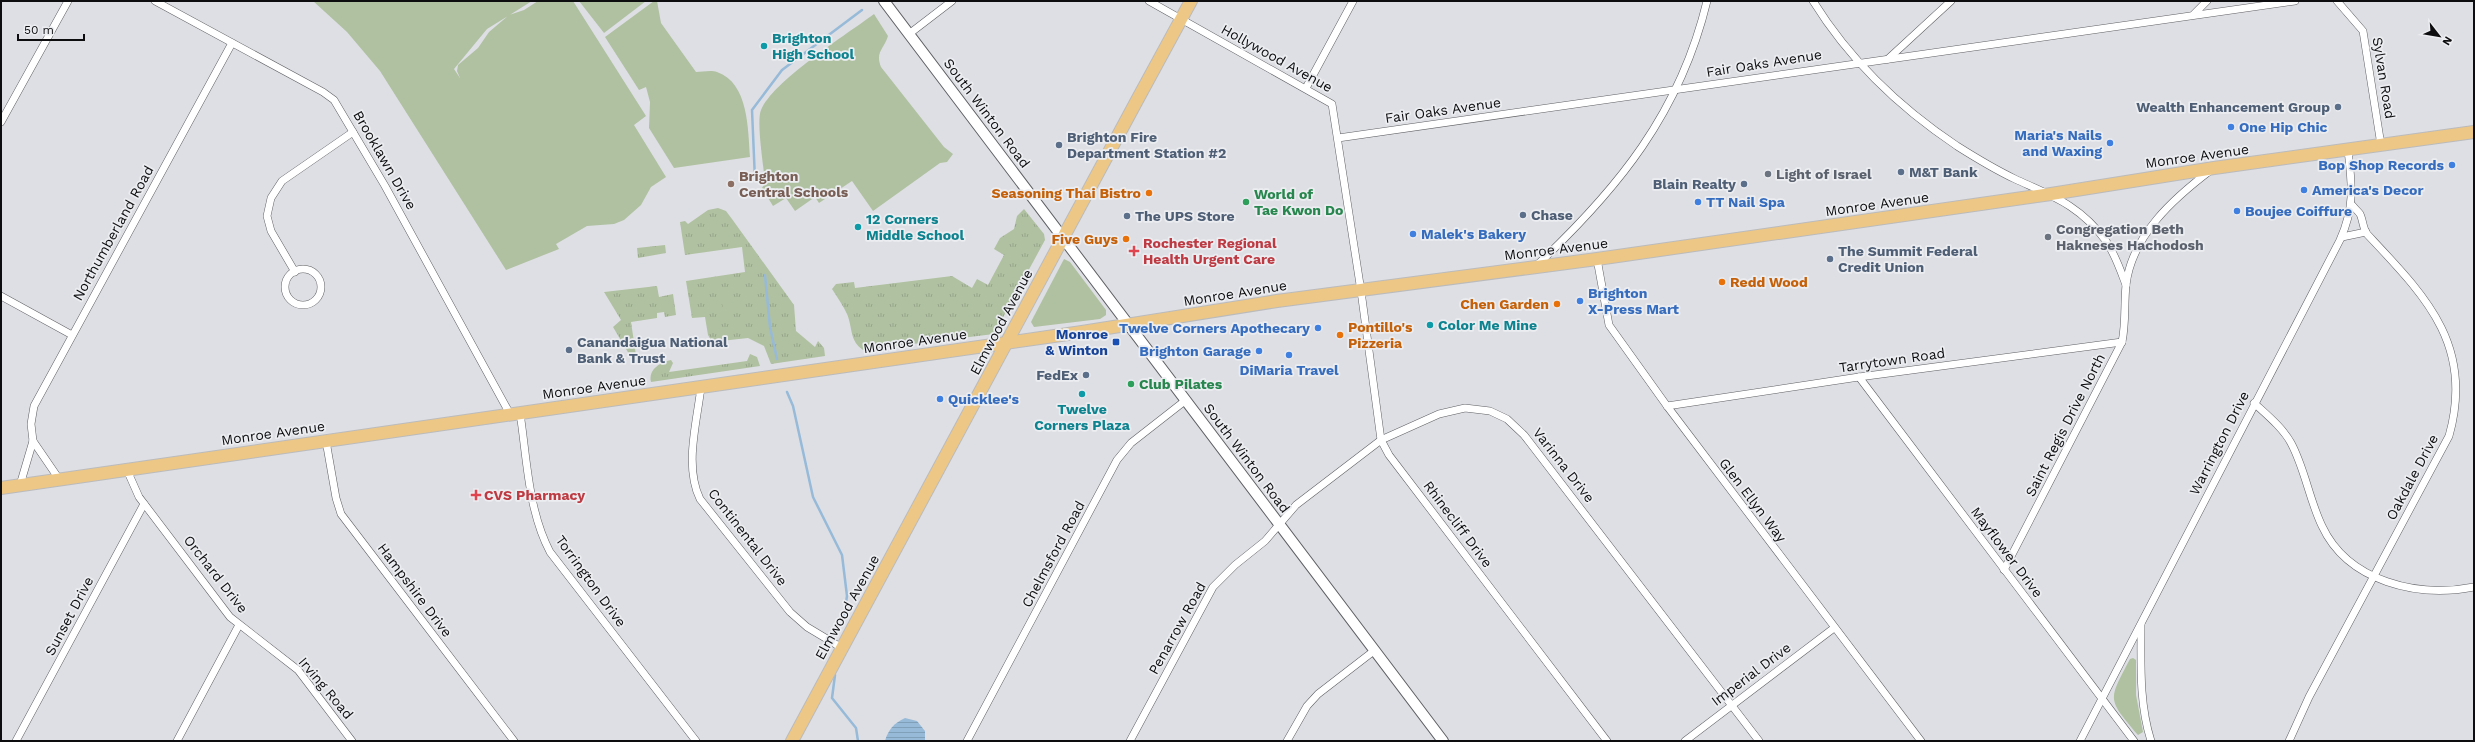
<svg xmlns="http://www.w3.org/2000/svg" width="2475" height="742" font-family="'Work Sans',sans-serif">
	<defs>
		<pattern id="grass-tufts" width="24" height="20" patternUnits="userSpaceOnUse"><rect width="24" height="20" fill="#b0c1a1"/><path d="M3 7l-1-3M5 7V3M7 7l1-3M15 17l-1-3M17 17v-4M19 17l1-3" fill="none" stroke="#96a589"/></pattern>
		<pattern id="water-rules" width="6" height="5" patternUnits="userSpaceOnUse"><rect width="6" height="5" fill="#96bad8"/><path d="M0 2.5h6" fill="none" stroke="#809fb8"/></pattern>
	</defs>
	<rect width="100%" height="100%" fill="#dedfe4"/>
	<!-- grass -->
	<g fill="url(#grass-tufts)">
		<path d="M718,208L726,211L732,219L794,305L796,331L815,347L818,341L824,348L825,356L771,364L764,346L748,338L712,342L708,335L705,317L692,318L686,281L745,272L742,247L685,255L680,222L685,221L688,224L708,210Z"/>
		<path d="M1024,209L1044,234L1045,240L994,334L863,350C849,340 853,328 847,314C843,305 837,297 832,289L836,284L854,282L855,288L952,276L972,288L977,279L988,285L1004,255L994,249L1000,238L1014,229L1017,216Z"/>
		<path d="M665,245L666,253L638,258L637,248Z"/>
		<path d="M657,286L659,297L673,294L676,315L665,317L664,312L657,313V318L631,322L637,362L632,359L613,327L621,320L604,292Z"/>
		<path d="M750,354L757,357L760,366L651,382C648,369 661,362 671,360L673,363L669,372L747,361Z"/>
	</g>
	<!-- park -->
	<g fill="#b0c1a1">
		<path d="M313,1H532L487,29L454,69L460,78L457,71L458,65L478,48L489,32L509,15L524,10L538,1H573L646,116L634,125L666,177L651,187L641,205L624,220L614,224L587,226L556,244L559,249L506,270L380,71L347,32Z"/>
		<path d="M579,1H646L604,33Z"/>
		<path d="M654,1H657L661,23L696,72C702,72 711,70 717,72C749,83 748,130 750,157L674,168L649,128L650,102L646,87L639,90L605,37Z"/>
		<path d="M874,14L888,36C884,49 875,52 881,67L944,147L953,154L947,162L940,163L873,211L852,181L819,203L815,197L795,211L786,198L773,206L762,188L765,183C764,168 756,122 761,110C774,80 846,35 874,14Z"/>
		<path d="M1064,259L1070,262L1106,310V315L1100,319L1034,327L1031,322L1033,318Z"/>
		<path d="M735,301L737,311L724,313L722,303Z"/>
		<path d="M2133,658L2136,660V695L2143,732L2138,735C2107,698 2108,701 2130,659Z"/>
	</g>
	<!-- water -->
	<path fill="url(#water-rules)" d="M905,718L917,721L925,731V741H885C888,730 894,723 905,718Z"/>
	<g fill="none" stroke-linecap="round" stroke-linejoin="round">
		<!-- stream -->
		<g stroke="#96bad8" stroke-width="2.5">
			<path d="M755,180L752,110L782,70L862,10"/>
			<path d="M765,275L770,327L777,359"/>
			<path d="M787,392L793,406L813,497L842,555L847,596L844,615"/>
			<path d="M835,675L832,698L856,728L858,741"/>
		</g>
		<defs>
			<g id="street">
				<path d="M155,1L323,92L334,100L385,186L510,414"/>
				<path d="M1149,1L1332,104L1361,291L1381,440L1389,455L1607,741"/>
				<path d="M1813,1C1849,59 1900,108 1957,146C1976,158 1994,169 2015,179C2052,196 2080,205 2106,241C2115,254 2120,269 2126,285"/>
				<path d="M2337,1L2363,31L2381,145"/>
				<path d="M2194,14L2207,1"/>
				<path d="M909,34L952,1"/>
				<path d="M1888,59L1951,1"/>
				<path d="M1306,88L1353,1"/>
				<path d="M1,122L68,1"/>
				<path d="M1338,138L2295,1"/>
				<path d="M2342,237L2366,232"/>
				<path d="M1597,259L1609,325L1667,406L1921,741"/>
				<path d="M1536,266C1618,189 1680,113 1707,1"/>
				<circle cx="303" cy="287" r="18"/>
				<path d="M295,272L271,231L267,216L271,198L282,181L353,132"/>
				<path d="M1,296L72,335"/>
				<path d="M1859,377L2134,741"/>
				<path d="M701,387C697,422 684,466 700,499L790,612L807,627L842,648"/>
				<path d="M2254,403C2267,415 2283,428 2291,443C2305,469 2309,499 2322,526C2348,582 2418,598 2474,587"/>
				<path d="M1667,406L1859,377L2122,342"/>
				<path d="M520,413C527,459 528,510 550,552L696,741"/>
				<path d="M33,441L59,479"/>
				<path d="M326,441L336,498L341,514L514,741"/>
				<path d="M127,470L139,497L230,617L298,670L352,741"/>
				<path d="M20,485L33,441L31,424L34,406L232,43"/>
				<path d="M2004,570L2122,342C2126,323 2124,304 2126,285C2132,235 2174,198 2211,170"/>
				<path d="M2141,625C2141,664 2139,703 2151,741"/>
				<path d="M16,741L144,504"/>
				<path d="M177,741L239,625"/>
				<path d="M967,741L1117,460L1131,443L1186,400"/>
				<path d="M1130,741L1213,587L1235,565L1265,541L1296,505L1381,440L1439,414L1465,408L1490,411L1507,419L1524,435L1759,741"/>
				<path d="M1287,741L1307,706L1318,694L1375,650"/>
				<path d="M1685,741L1834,628"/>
				<path d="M2080,741L2340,240C2355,207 2352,185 2348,150"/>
				<path d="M2289,741L2309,697L2449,436C2475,344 2424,295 2367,234C2363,229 2363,220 2360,214C2358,211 2354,208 2352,205"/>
			</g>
			<path id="secondary" d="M884,1L1443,741"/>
			<g id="primary">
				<path d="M1,488L1082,332L1277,301L1597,259L2051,194L2214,168L2474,132"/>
				<path d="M792,741C925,494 1057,247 1191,1"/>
			</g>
		</defs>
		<!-- street casing -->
		<use href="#street" stroke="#5e5f63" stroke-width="8"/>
		<!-- secondary casing -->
		<use href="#secondary" stroke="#5e5f63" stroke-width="12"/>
		<!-- primary casing -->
		<use href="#primary" stroke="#bbbbbc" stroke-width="14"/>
		<!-- street -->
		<use href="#street" stroke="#fff" stroke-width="7"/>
		<!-- secondary -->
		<use href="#secondary" stroke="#fff" stroke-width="10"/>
		<!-- primary -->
		<use href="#primary" stroke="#edc786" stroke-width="12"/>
	</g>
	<!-- markers -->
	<g fill="#0f9aa8" stroke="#ebedf1" stroke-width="1.5">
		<circle cx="764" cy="46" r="4"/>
		<circle cx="858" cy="227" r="4"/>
		<circle cx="1430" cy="325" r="4"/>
		<circle cx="1082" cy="394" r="4"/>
	</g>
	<g fill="#5c6f8a" stroke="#ebedf1" stroke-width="1.5">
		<circle cx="2338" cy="107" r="4"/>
		<circle cx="1059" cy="145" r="4"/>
		<circle cx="1901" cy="172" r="4"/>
		<circle cx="1744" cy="184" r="4"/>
		<circle cx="1523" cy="215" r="4"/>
		<circle cx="1127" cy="216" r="4"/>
		<circle cx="1830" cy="259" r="4"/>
		<circle cx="569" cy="350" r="4"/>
		<circle cx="1086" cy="375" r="4"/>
	</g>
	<g fill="#3f7fe0" stroke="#ebedf1" stroke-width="1.5">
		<circle cx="2231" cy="127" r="4"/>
		<circle cx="2110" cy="143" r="4"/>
		<circle cx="2452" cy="165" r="4"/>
		<circle cx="2304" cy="190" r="4"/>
		<circle cx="1698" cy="202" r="4"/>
		<circle cx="2237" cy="211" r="4"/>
		<circle cx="1413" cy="234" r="4"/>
		<circle cx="1580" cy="301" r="4"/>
		<circle cx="1318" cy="328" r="4"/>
		<circle cx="1259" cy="351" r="4"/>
		<circle cx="1289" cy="355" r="4"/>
		<circle cx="940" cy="399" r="4"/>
	</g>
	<g fill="#6b7280" stroke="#ebedf1" stroke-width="1.5">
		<circle cx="1768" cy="174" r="4"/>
		<circle cx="2048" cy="237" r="4"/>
	</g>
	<circle fill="#8d6e63" stroke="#ebedf1" stroke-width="1.5" cx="731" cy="184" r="4"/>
	<g fill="#e8710a" stroke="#ebedf1" stroke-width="1.5">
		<circle cx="1149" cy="193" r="4"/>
		<circle cx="1126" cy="239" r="4"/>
		<circle cx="1722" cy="282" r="4"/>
		<circle cx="1557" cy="304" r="4"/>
		<circle cx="1340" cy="335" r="4"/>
	</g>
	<g fill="#2e9e5b" stroke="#ebedf1" stroke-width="1.5">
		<circle cx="1246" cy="202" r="4"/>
		<circle cx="1131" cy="384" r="4"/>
	</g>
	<g fill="#e0444e" stroke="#ebedf1" stroke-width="1.5">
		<path d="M1132 245h4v4h4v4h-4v4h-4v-4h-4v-4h4z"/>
		<path d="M474 489h4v4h4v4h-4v4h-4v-4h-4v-4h4z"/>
	</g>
	<rect fill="#1a4fb4" stroke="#ebedf1" stroke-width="1.5" x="1112" y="338" width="8" height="8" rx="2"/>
	<g text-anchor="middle" stroke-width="3.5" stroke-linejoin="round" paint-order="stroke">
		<!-- culture labels -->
		<g font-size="14" font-weight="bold" fill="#0d838f" stroke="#ebedf1" text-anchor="start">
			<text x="772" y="43">Brighton<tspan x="772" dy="16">High School</tspan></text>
			<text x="866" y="224">12 Corners<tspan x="866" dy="16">Middle School</tspan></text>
			<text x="1438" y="330">Color Me Mine</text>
			<text x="1082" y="414" text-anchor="middle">Twelve<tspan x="1082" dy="16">Corners Plaza</tspan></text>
		</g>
		<!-- street labels -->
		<g font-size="14" fill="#0d0d0f" stroke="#ebedf1">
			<text transform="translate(1277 58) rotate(29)" y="5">Hollywood Avenue</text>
			<text transform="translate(1764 63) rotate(-9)" y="5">Fair Oaks Avenue</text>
			<text transform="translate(2384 78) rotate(81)" y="5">Sylvan Road</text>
			<text transform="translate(1443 110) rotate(-8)" y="5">Fair Oaks Avenue</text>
			<text transform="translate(987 113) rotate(53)" y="5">South Winton Road</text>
			<text transform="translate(2197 156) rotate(-8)" y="5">Monroe Avenue</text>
			<text transform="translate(385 160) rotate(60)" y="5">Brooklawn Drive</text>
			<text transform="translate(1877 204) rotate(-8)" y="5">Monroe Avenue</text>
			<text transform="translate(113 233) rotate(-61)" y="5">Northumberland Road</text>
			<text transform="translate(1556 249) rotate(-7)" y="5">Monroe Avenue</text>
			<text transform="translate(1235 293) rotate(-9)" y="5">Monroe Avenue</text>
			<text transform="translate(1001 322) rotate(-62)" y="5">Elmwood Avenue</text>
			<text transform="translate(915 341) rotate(-8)" y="5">Monroe Avenue</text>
			<text transform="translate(1892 360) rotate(-8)" y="5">Tarrytown Road</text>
			<text transform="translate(594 387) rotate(-8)" y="5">Monroe Avenue</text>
			<text transform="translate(2065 425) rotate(-63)" y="5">Saint Regis Drive North</text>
			<text transform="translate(273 433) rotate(-8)" y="5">Monroe Avenue</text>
			<text transform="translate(2219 443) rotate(-63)" y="5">Warrington Drive</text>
			<text transform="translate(1247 458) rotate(53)" y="5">South Winton Road</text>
			<text transform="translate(1564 465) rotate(52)" y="5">Varinna Drive</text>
			<text transform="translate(2412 477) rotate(-62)" y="5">Oakdale Drive</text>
			<text transform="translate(1753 500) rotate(53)" y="5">Glen Ellyn Way</text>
			<text transform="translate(1458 524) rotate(53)" y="5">Rhinecliff Drive</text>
			<text transform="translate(748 537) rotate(52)" y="5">Continental Drive</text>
			<text transform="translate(2007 552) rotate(53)" y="5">Mayflower Drive</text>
			<text transform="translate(1053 554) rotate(-62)" y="5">Chelmsford Road</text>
			<text transform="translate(216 574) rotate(52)" y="5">Orchard Drive</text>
			<text transform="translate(591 581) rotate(54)" y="5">Torrington Drive</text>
			<text transform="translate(415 590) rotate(53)" y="5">Hampshire Drive</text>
			<text transform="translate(847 607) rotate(-61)" y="5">Elmwood Avenue</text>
			<text transform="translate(69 616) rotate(-62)" y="5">Sunset Drive</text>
			<text transform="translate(1177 628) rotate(-61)" y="5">Penarrow Road</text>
			<text transform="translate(1751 674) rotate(-37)" y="5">Imperial Drive</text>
			<text transform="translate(326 688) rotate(50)" y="5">Irving Road</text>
		</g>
		<!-- service labels -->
		<g font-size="14" font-weight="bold" fill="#4e5e75" stroke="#ebedf1" text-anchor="start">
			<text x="2330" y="112" text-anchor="end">Wealth Enhancement Group</text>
			<text x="1067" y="142">Brighton Fire<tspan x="1067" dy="16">Department Station #2</tspan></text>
			<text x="1909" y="177">M&amp;T Bank</text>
			<text x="1736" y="189" text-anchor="end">Blain Realty</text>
			<text x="1531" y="220">Chase</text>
			<text x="1135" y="221">The UPS Store</text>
			<text x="1838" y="256">The Summit Federal<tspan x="1838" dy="16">Credit Union</tspan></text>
			<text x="577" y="347">Canandaigua National<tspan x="577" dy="16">Bank &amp; Trust</tspan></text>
			<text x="1078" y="380" text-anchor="end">FedEx</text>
		</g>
		<!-- shop labels -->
		<g font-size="14" font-weight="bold" fill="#366cbe" stroke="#ebedf1" text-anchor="start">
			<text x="2239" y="132">One Hip Chic</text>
			<text x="2102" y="140" text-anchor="end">Maria's Nails<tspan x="2102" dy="16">and Waxing</tspan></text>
			<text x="2444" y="170" text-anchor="end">Bop Shop Records</text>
			<text x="2312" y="195">America's Decor</text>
			<text x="1706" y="207">TT Nail Spa</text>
			<text x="2245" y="216">Boujee Coiffure</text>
			<text x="1421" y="239">Malek's Bakery</text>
			<text x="1588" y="298">Brighton<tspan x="1588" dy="16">X-Press Mart</tspan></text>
			<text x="1310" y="333" text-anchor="end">Twelve Corners Apothecary</text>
			<text x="1251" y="356" text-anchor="end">Brighton Garage</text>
			<text x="1289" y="375" text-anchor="middle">DiMaria Travel</text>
			<text x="948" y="404">Quicklee's</text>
		</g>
		<!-- worship labels -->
		<g font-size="14" font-weight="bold" fill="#5b616d" stroke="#ebedf1" text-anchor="start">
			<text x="1776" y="179">Light of Israel</text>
			<text x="2056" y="234">Congregation Beth<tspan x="2056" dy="16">Hakneses Hachodosh</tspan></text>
		</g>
		<!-- education labels -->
		<g font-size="14" font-weight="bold" fill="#785e54" stroke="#ebedf1" text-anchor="start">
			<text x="739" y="181">Brighton<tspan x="739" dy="16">Central Schools</tspan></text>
		</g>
		<!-- food labels -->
		<g font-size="14" font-weight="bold" fill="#c56008" stroke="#ebedf1" text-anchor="end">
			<text x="1141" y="198">Seasoning Thai Bistro</text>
			<text x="1118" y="244">Five Guys</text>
			<text x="1730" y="287" text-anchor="start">Redd Wood</text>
			<text x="1549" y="309">Chen Garden</text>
			<text x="1348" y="332" text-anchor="start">Pontillo's<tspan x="1348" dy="16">Pizzeria</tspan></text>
		</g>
		<!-- leisure labels -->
		<g font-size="14" font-weight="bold" fill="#27864d" stroke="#ebedf1" text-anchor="start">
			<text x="1254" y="199">World of<tspan x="1254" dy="16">Tae Kwon Do</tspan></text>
			<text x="1139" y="389">Club Pilates</text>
		</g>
		<!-- health labels -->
		<g font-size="14" font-weight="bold" fill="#be3a42" stroke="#ebedf1" text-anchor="start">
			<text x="1143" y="248">Rochester Regional<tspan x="1143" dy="16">Health Urgent Care</tspan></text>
			<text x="484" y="500">CVS Pharmacy</text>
		</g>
		<!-- transit labels -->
		<g font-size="14" font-weight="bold" fill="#164399" stroke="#ebedf1" text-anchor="end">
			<text x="1108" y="339">Monroe<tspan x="1108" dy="16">&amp; Winton</tspan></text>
		</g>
	</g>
	<!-- border -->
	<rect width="2475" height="742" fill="none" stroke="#0d0d0f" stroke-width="4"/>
	<!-- north arrow -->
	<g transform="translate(2439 36) rotate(121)" stroke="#ebedf1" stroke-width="3" paint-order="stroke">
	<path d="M0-3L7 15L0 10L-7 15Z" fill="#0d0d0f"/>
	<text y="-6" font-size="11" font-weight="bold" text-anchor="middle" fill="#0d0d0f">N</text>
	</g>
	<!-- scale -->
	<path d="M18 34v6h66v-6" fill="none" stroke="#0d0d0f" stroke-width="2"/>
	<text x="24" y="34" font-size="12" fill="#0d0d0f" stroke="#ebedf1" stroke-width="3" paint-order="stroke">50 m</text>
</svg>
